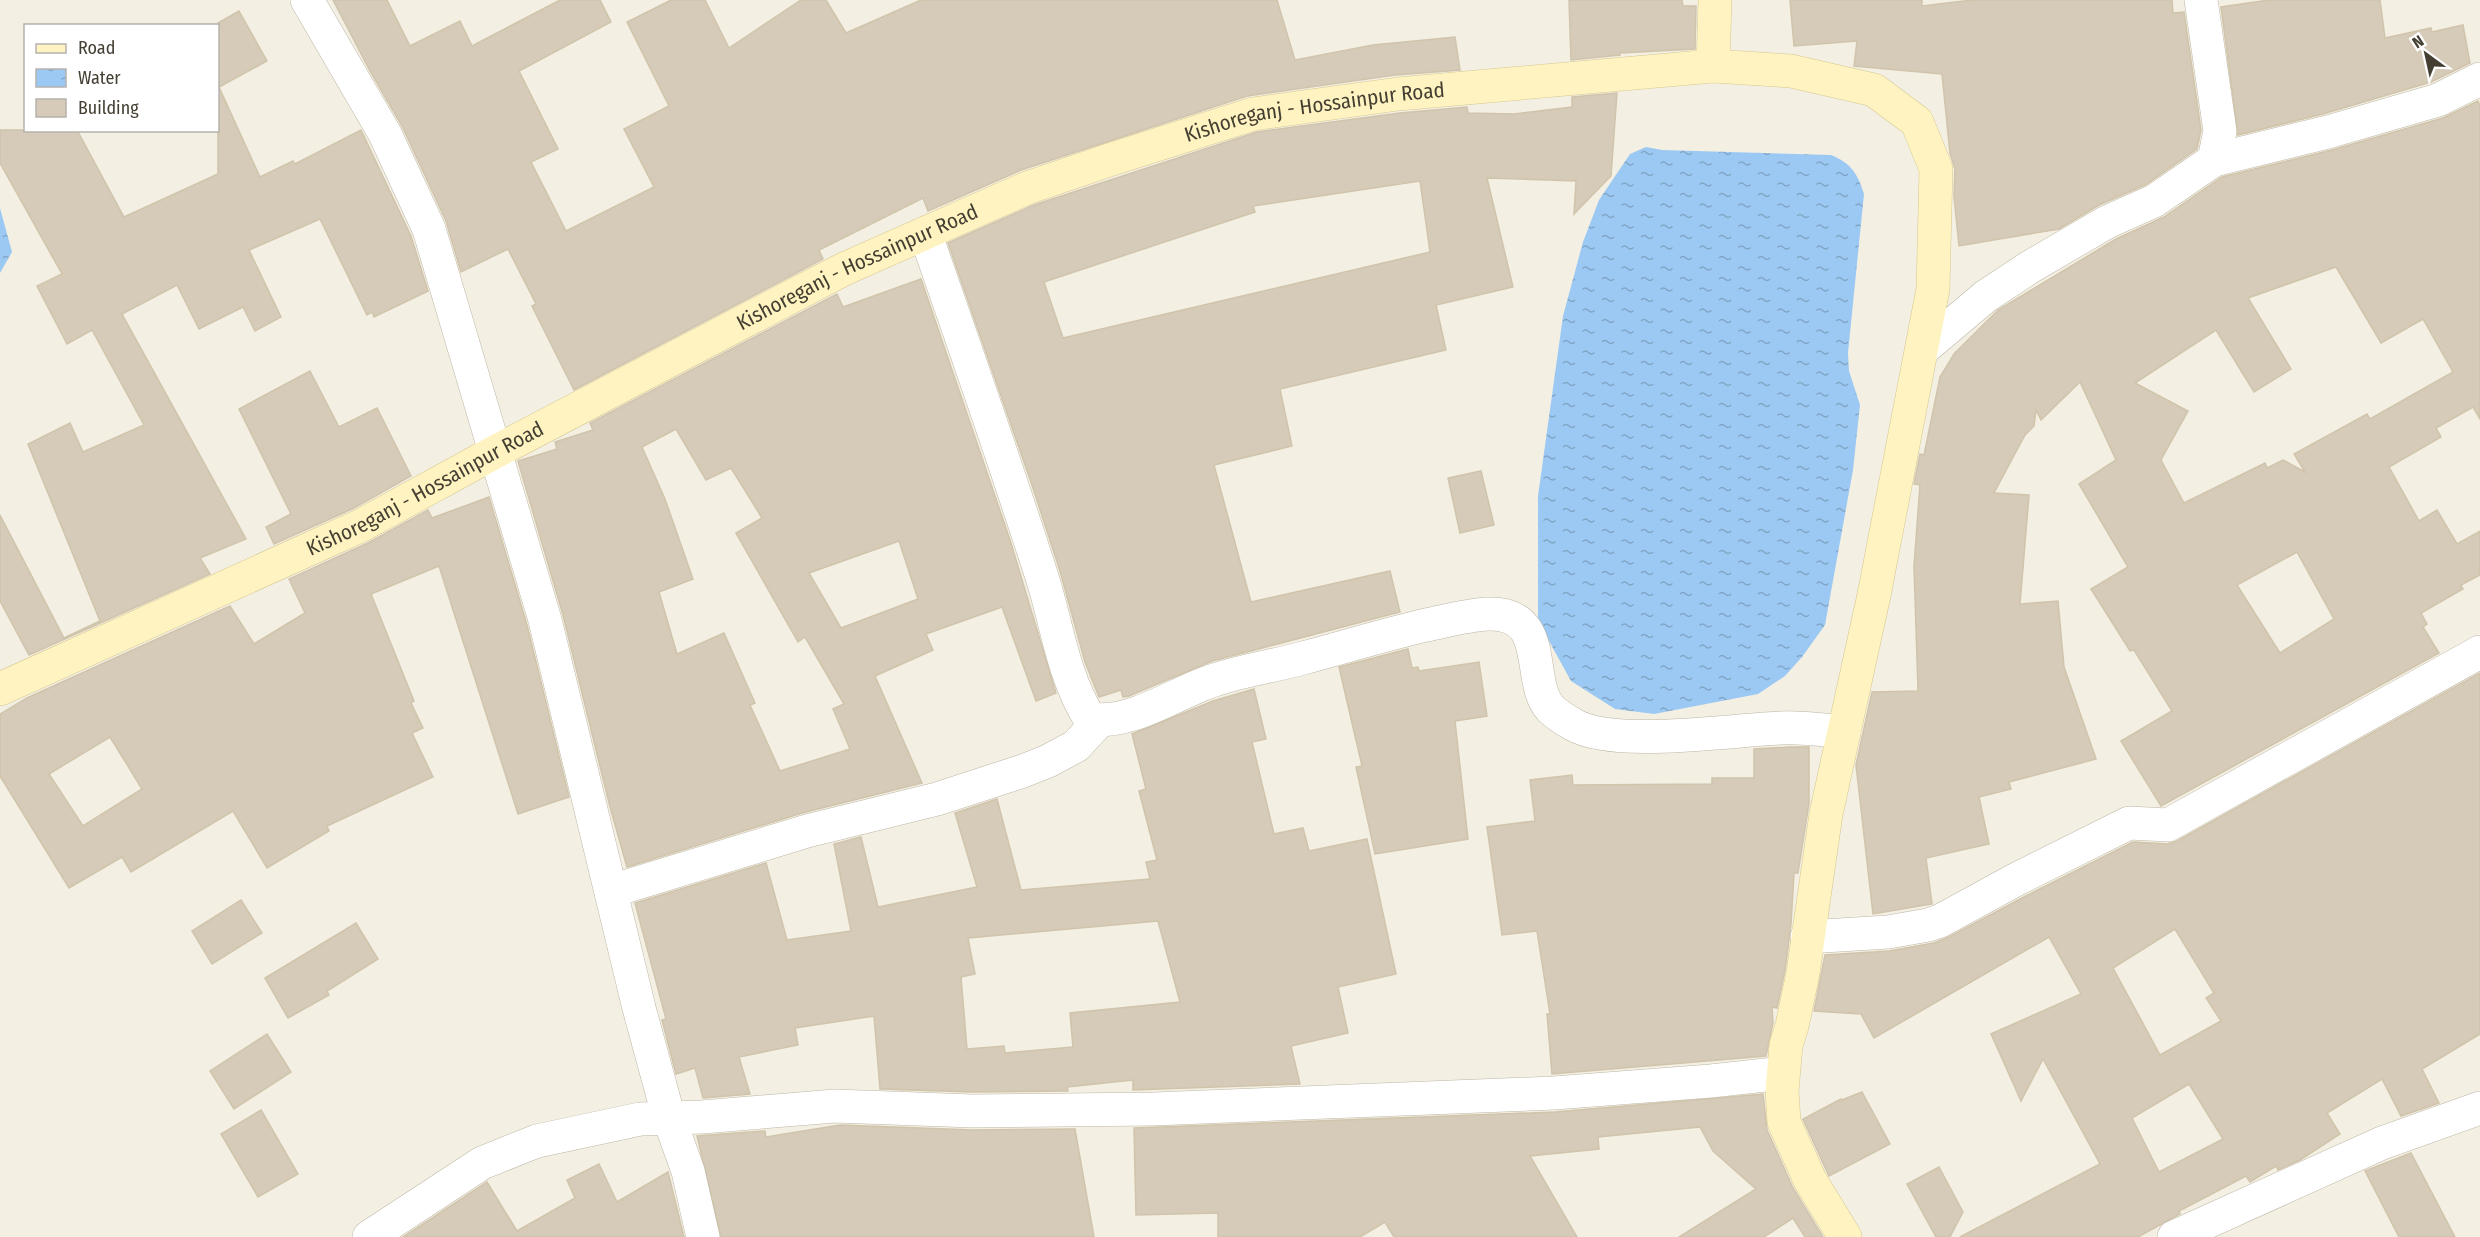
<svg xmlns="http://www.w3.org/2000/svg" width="2480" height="1237" font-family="'Fira Sans Condensed',sans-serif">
	<defs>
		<pattern id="water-ripples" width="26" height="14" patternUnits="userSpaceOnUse" patternTransform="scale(1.5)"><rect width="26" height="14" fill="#9cc9f3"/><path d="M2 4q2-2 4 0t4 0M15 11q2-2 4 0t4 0" fill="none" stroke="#81a5c5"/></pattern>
	</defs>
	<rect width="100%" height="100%" fill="#f3efe3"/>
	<!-- water -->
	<g fill="url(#water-ripples)">
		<path d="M1646,147L1662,150L1831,155C1851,163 1858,174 1864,194L1848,353L1849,371L1860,405L1853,470L1825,625L1802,657L1785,676L1758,694L1654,714L1615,709L1571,681L1538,621V496L1563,316L1583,242L1599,200L1630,154Z"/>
		<path d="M0,208L12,252L0,273Z"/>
	</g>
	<!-- building -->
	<g fill="#d5cbb8" stroke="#d0c4ab" stroke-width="1.5" fill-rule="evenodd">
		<path d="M333,0H387L410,46L460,21L472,46L560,0H600L611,22L519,71L558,149L531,162L566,231L654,187L624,129L669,106L627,22L671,0H705L729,48L801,0H826L846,33L921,0H1277L1295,60L1373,45L1455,37L1460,70L1395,75L1247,96L1021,170L928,211L923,198L819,250L823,259L574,390L532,306L536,304L508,249L461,272L446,221L402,126L370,71Z"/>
		<path d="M1569,0H1682L1683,6H1696L1695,49L1620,53V55L1571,60Z"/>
		<path d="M1790,0H1922V6L1972,0H2172L2173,13L2184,12L2201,130L2197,149L2145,185L2099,205L2059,229L1959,246L1954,196L1955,169L1950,153L1942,74L1854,66L1857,41L1794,46Z"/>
		<path d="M2269,0H2380L2385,38L2431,28L2432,32L2463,25L2470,63L2431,82L2323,114L2238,135L2221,7Z"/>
		<path d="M239,11L267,61L219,87L260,177L293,161L295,164L361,130L411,236L428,291L374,317L372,312L367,315L320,219L249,250L281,317L255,331L243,307L199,329L177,285L122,314L246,539L200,558L210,574L29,655L0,601V515L64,638L100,621L28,444L70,423L83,452L144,425L92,330L67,344L37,286L62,274L0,163V130H77L124,217L218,174V23Z"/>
		<path d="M1617,93L1611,176L1574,214L1576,181L1487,178L1513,287L1436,305L1446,350L1280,389L1292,446L1214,465L1251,602L1390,571L1400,612L1212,661L1129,696L1123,697L1121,690L1099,697L1085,662L1060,571L1032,485L948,243L1034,205L1257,132L1400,113L1467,107L1468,113L1514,114L1572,107V97ZM1420,181L1430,252L1063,338L1044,282L1255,212L1253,206Z"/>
		<path d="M2478,101L2480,106V419L2473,407L2436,428L2441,437L2389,467L2419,521L2437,510L2457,544L2480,531V575L2461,585L2463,589L2421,613L2427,624L2423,627L2439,653L2161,806L2121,741L2172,711L2134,650L2130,651L2091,589L2128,567L2079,484L2116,460L2080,382L2041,420L2036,410L2034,426L2025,435L1994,493L2029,495L2020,604L2058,601L2064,667L2096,759L2009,782L2011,789L1979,797L1989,844L1926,858L1932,904L1873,914L1856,765L1872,692L1918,691L1914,566L1920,485L1914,484L1920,454L1924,455L1940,377L1954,354L1998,310L2116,239L2164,217L2222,177L2332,150L2443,118ZM2336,267L2381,343L2423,319L2453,372L2370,419L2367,414L2294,454L2305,472L2283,460L2267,468L2265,463L2184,503L2161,460L2188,411L2135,383L2216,330L2254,392L2291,369L2248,298ZM2297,552L2334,619L2280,653L2237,585Z"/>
		<path d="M921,279L1010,540L1056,693L1036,701L1002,607L926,634L933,650L875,676L922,783L802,813L627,867L610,807L563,615L518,461L557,449L555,442L593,430L590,423L837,294L843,307ZM676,429L706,480L731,468L762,518L736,533L798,642L805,637L844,704L833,709L850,749L780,771L750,705L755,703L724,633L677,654L659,592L693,579L665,499L642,447ZM899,541L918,599L841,628L809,573Z"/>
		<path d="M310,371L339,427L377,408L411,476L352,509L274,544L266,527L291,514L239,409Z"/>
		<path d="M1481,471L1494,525L1460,533L1448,478Z"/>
		<path d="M489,497L527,625L569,797L518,814L439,566L371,594L414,701L411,703L423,728L412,733L433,777L327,826L329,831L267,868L233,811L131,872L122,857L69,888L0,776V714L27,698L230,606L254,644L305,613L289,579L368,543L428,510L432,518ZM110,737L142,789L83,826L49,774Z"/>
		<path d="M1408,649L1412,668L1418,667L1419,671L1479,662L1487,716L1455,721L1468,839L1375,854L1356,767L1362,766L1339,667Z"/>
		<path d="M2480,673V1034L2422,1069L2439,1103L2401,1116L2382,1079L2327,1113L2340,1134L2300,1160L2278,1170L2276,1166L2250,1182L2246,1176L2179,1211L2180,1214L2138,1237H1960L2100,1164L2043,1059L2021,1101L1991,1034L2081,994L2049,937L1874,1038L1861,1014L1814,1011L1825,955L1889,951L1934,943L1949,937L2024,897L2133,842L2167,844L2177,841ZM2175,929L2214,993L2206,998L2221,1021L2160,1055L2113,968ZM2189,1084L2223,1139L2159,1172L2132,1118Z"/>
		<path d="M1254,689L1266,739L1252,742L1274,834L1303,828L1309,851L1367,839L1396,974L1338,987L1348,1033L1291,1046L1300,1084L1133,1090V1080L1067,1087L1068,1091L973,1092L880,1089L874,1016L795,1028L798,1045L739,1057L750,1094L703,1098L695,1068L676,1074L662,1020L666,1019L635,903L766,863L787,940L851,931L834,844L861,837L878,907L977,887L955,813L997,799L1021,890L1150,879L1146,862L1157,860L1139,791L1146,789L1132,734L1213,701ZM1158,921L1180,1002L1070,1013L1073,1047L1005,1053L1004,1046L967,1049L961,977L975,974L968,938Z"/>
		<path d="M1789,747H1809V803L1798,873H1794L1791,924L1785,970L1777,1008L1772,1007L1773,1023L1766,1056L1552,1074L1547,1014H1550L1537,931L1502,935L1487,827L1535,821L1530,780L1572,775L1573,785L1712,784V778H1754V749Z"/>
		<path d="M241,900L262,933L212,964L192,931Z"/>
		<path d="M356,923L378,959L327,991L329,995L288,1018L265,978Z"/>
		<path d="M267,1034L291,1072L234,1109L210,1071Z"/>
		<path d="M1862,1092L1890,1144L1829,1176L1803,1119L1841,1099L1842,1100Z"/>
		<path d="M1763,1094L1767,1130L1793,1188L1823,1237H1805L1793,1218L1764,1237H1679L1756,1189L1713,1151L1700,1127L1598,1137L1599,1149L1530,1156L1577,1237H1394L1385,1222L1360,1237H1218V1213L1136,1215L1134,1128L1555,1112Z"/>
		<path d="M261,1110L298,1174L258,1197L221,1134Z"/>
		<path d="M840,1125L973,1130L1075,1129L1094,1237H721L697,1136L765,1131L766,1137Z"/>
		<path d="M2411,1153L2455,1237H2399L2365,1171Z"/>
		<path d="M599,1164L617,1202L668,1172L684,1237H403L487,1182L517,1231L575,1198L567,1180Z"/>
		<path d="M1939,1167L1963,1212L1950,1237H1936L1907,1184Z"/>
	</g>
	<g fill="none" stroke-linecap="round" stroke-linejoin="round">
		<defs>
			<g id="minor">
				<path d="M307,0L385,134L429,229L545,620L639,1008L669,1118L688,1171L703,1237"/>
				<path d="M925,233C965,347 1005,462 1042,577C1057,624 1063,677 1090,719C1129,725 1171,696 1206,683C1237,671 1271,667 1303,658C1344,647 1384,635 1426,625C1446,621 1467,615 1488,614C1552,612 1525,682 1551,709C1557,715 1567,721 1574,725C1615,748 1731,730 1781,728C1802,727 1823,730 1844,732"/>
				<path d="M611,891L807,831L937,799L1023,771L1048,761L1076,746L1100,720"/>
				<path d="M369,1237L482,1163L537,1141L640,1119L702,1117L835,1106L973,1111L1154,1109L1554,1093L1711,1081L1783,1073"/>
			</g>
			<g id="tertiary">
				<path d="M2214,160L2328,132L2438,100L2480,79"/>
				<path d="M1922,350L1986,296L2030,267L2107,222L2154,201L2214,160L2220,131L2201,0"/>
				<path d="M1807,937L1888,932L1928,925L1940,921L2015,880L2129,823L2168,825L2480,652"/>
				<path d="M2174,1237L2382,1143L2480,1108"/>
			</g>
			<g id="secondary">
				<path d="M1713,66L1715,0"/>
				<path id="s1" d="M0,689L360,526L495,452L844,269L1027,188L1109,160L1253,114L1398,94L1713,66L1791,71L1874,90L1917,122L1936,169L1933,289L1874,595L1826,814L1803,973L1792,1026L1786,1045L1782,1091L1784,1122L1810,1180L1845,1237"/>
			</g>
		</defs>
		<!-- minor casing -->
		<use href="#minor" stroke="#beb7a6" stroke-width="34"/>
		<!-- tertiary casing -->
		<use href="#tertiary" stroke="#beb7a6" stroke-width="34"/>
		<!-- secondary casing -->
		<use href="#secondary" stroke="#d5c791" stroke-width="34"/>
		<!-- minor -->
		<use href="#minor" stroke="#fff" stroke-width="33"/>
		<!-- tertiary -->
		<use href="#tertiary" stroke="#fff" stroke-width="33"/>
		<!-- secondary -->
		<use href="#secondary" stroke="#fff4c1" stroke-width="33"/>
	</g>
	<g text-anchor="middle" stroke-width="4.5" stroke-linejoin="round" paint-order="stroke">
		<!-- street labels -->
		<g font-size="21" fill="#453f33" stroke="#fff">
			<text dy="7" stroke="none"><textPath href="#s1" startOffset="1442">Kishoreganj - Hossainpur Road</textPath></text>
			<text dy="7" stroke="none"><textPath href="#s1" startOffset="956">Kishoreganj - Hossainpur Road</textPath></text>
			<text dy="7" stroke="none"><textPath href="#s1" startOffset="470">Kishoreganj - Hossainpur Road</textPath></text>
		</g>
	</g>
	<!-- legend -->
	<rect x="24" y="24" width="195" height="108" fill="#ffffff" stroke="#b5b2ad" stroke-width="1.5"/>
	<rect x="36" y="44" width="30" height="9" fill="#fff4c1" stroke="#b5b2ad" stroke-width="1.5"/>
	<text x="78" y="54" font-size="18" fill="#453f33">Road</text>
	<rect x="36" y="69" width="30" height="18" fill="url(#water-ripples)" stroke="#b5b2ad" stroke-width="1.5"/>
	<text x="78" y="84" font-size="18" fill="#453f33">Water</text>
	<rect x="36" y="99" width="30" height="18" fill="#d5cbb8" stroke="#b5b2ad" stroke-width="1.5"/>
	<text x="78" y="114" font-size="18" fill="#453f33">Building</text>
	<!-- north arrow -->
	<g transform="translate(2426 54) rotate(327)" stroke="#ffffff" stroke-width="4.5" paint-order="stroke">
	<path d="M0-4.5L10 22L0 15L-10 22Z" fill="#453f33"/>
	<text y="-9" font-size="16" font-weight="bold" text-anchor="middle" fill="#453f33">N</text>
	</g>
</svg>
